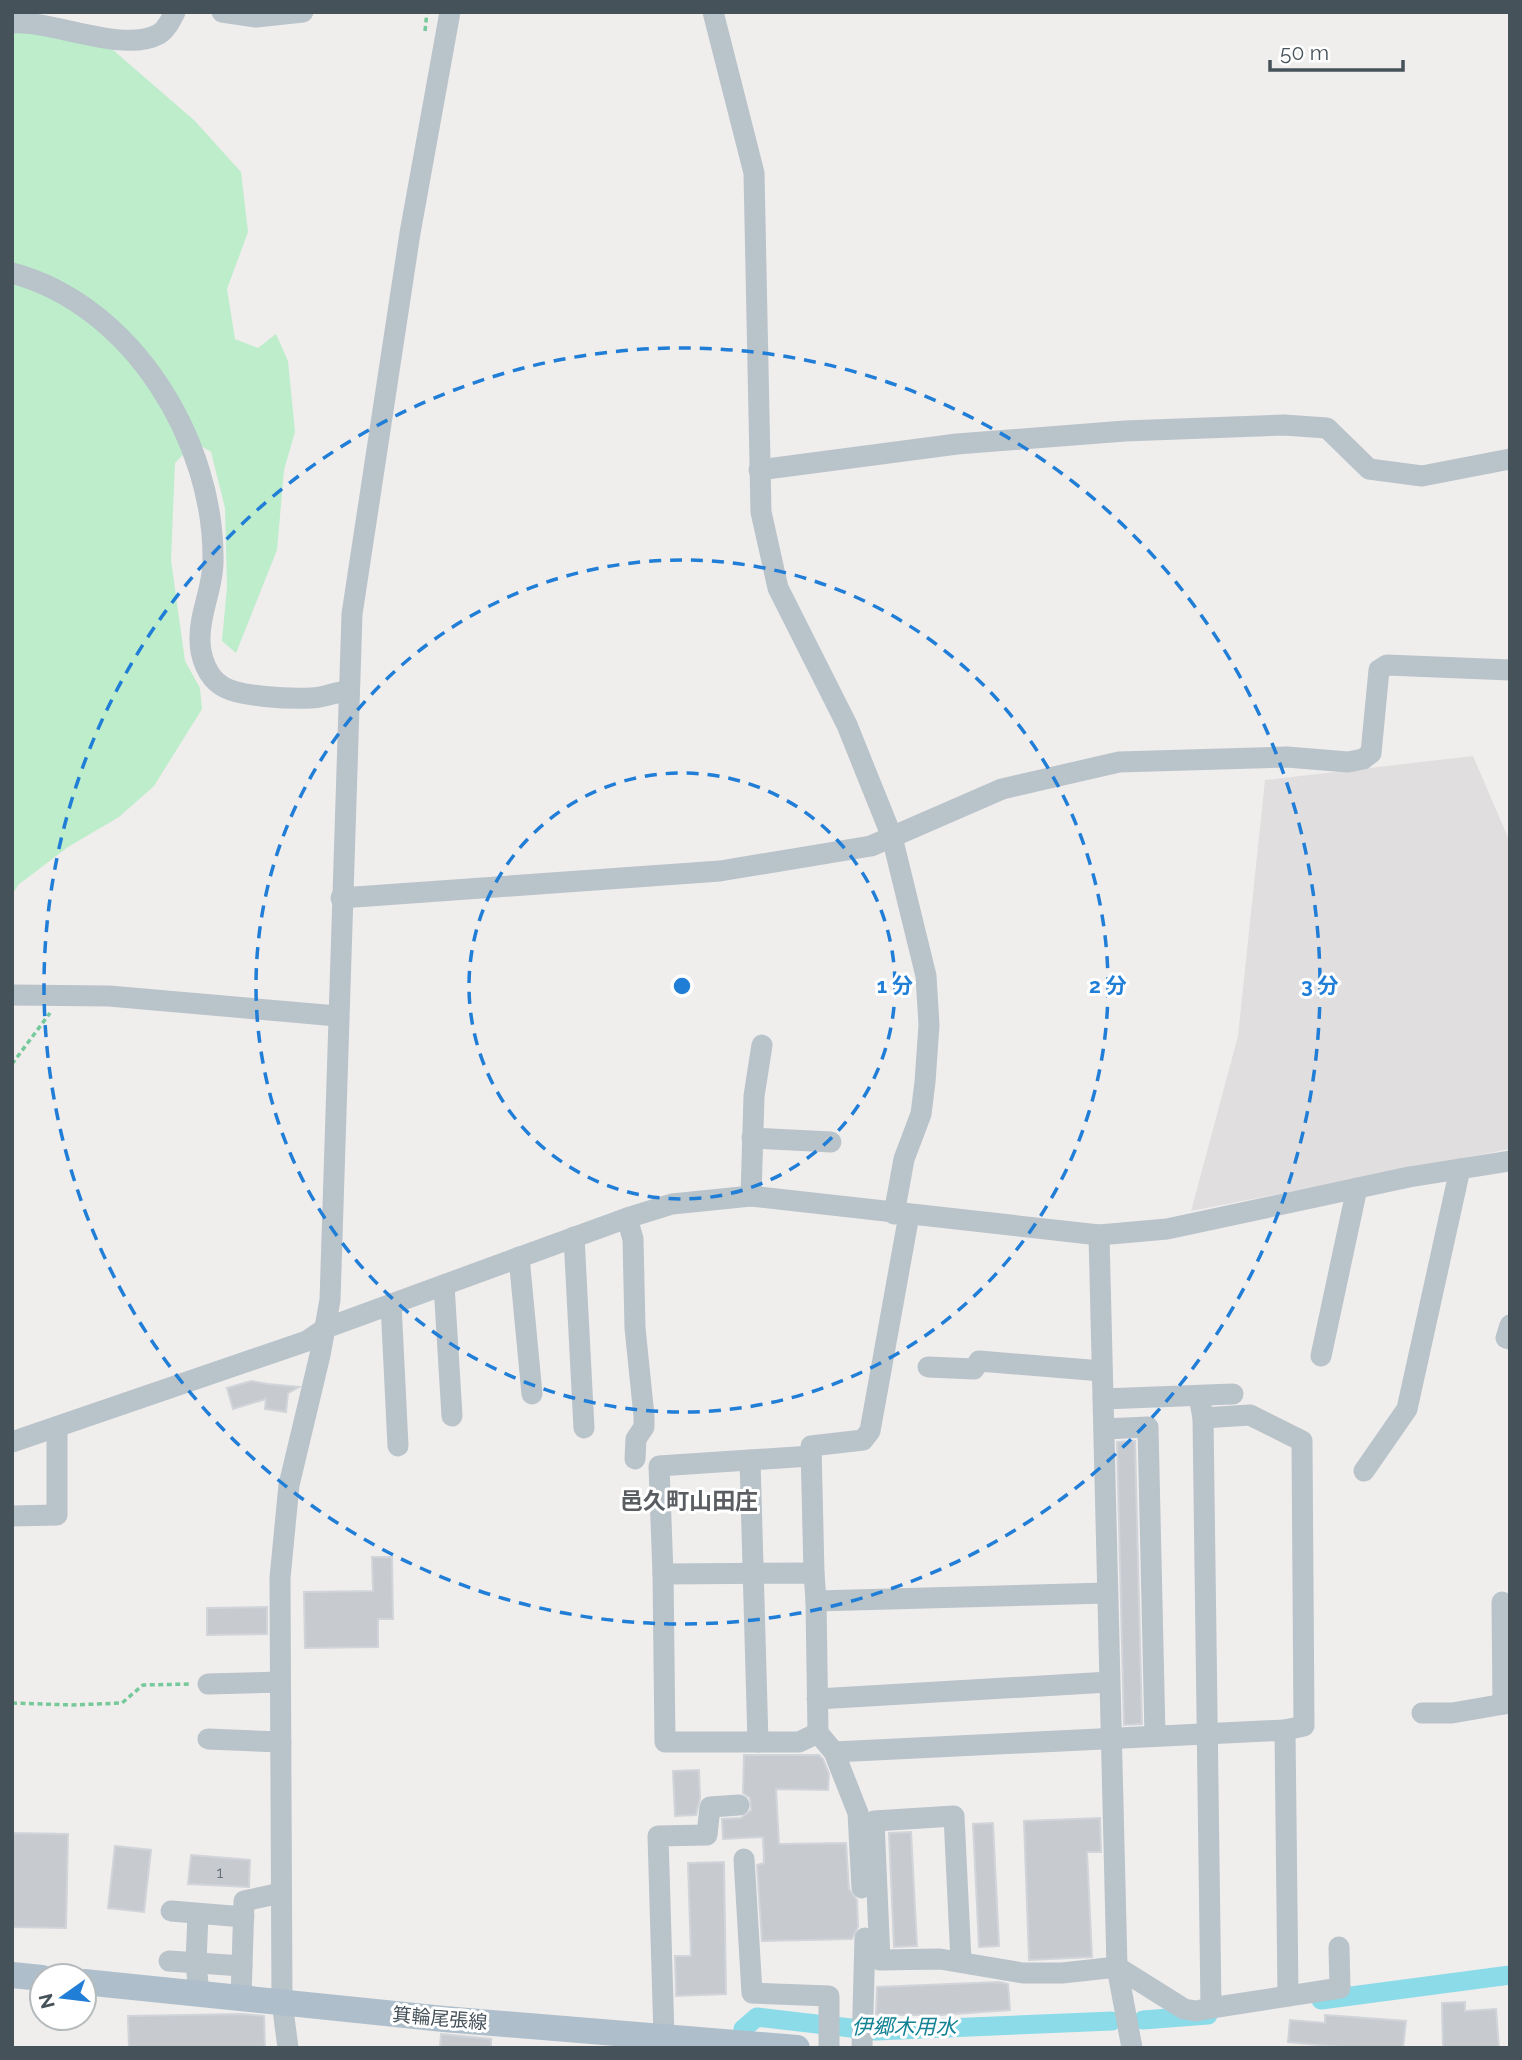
<svg xmlns="http://www.w3.org/2000/svg" width="1522" height="2060" font-family="Raleway,'Noto Sans JP',sans-serif">
	<rect width="100%" height="100%" fill="#f0eded"/>
	<!-- education -->
	<path fill="#e1dedf" d="M1473,756L1510,842V1149L1191,1211L1238,1036L1265,780Z"/>
	<!-- green -->
	<path fill="#bdedcb" d="M12,26L105,43L195,121L241,172L248,232L227,289L235,339L258,348L276,334L288,361L295,432L284,470L277,550L236,653L222,641L227,587L225,508L211,452L195,442L175,463L171,560L185,661L200,688L202,709L154,786L119,817L68,847L18,885L12,895Z"/>
	<g fill="none" stroke-linecap="round" stroke-linejoin="round">
		<!-- canal -->
		<g stroke="#8bdce8" stroke-width="19">
			<path d="M1321,2000L1510,1975"/>
			<path d="M1143,2020L1208,2015"/>
			<path d="M743,2029L757,2017L876,2031L1112,2021"/>
		</g>
	</g>
	<!-- building -->
	<g fill="#c7cbd0" stroke="#d1d4d9" stroke-width="2">
		<path d="M251,1381L268,1384L299,1387L288,1393L286,1412L265,1409L266,1399L233,1409L227,1388Z"/>
		<path d="M1135,1441L1142,1724L1124,1725L1117,1442Z"/>
		<path d="M372,1557H392L393,1619H378V1647L305,1648L304,1592L373,1591Z"/>
		<path d="M267,1607V1634L207,1635V1608Z"/>
		<path d="M744,1755H819L823,1759L829,1774L828,1790L776,1789L779,1844L846,1843L849,1889L857,1900L858,1927L852,1939L762,1941L757,1865L764,1863L763,1837L723,1839L722,1819L741,1818L751,1810L750,1798L743,1793Z"/>
		<path d="M699,1770L700,1799L696,1815L675,1816L673,1771Z"/>
		<path d="M1100,1818L1101,1852H1087L1092,1957L1029,1960L1024,1821Z"/>
		<path d="M993,1823L999,1946L979,1947L973,1824Z"/>
		<path d="M911,1832L917,1946L894,1947L889,1833Z"/>
		<path d="M12,1833L68,1834L66,1928L12,1927Z"/>
		<path d="M115,1846L151,1850L144,1912L108,1908Z"/>
		<path d="M191,1855L250,1860L249,1887L188,1884Z"/>
		<path d="M724,1862L726,1994L676,1996L675,1956H691L688,1863Z"/>
		<path d="M999,1982L1008,1984L1010,2010L941,2015H876L877,1987Z"/>
		<path d="M1465,2002V2011L1496,2009L1499,2048H1443L1442,2003Z"/>
		<path d="M242,2014L264,2016L265,2048H129L128,2016Z"/>
		<path d="M1325,2015L1406,2021L1403,2048H1350L1288,2042L1290,2020L1325,2023Z"/>
		<path d="M441,2034L491,2039V2048H440Z"/>
	</g>
	<g fill="none" stroke-linecap="round" stroke-linejoin="round">
		<!-- path -->
		<g stroke="#76c99a" stroke-width="3.5" stroke-dasharray="5 3.5" stroke-linecap="butt">
			<path d="M425,31L427,12"/>
			<path d="M12,1064L50,1013"/>
			<path d="M12,1703L72,1705L122,1703L143,1685L192,1684"/>
		</g>
		<!-- minor -->
		<g stroke="#b9c3ca" stroke-width="21">
			<path d="M222,12L256,17L303,12"/>
			<path d="M713,12L754,173L761,512L778,588L847,725L892,837L926,976L929,1025L925,1082L921,1114L904,1159L894,1214"/>
			<path d="M12,23C53,20 123,54 159,34C166,30 171,20 175,12"/>
			<path d="M12,273C132,305 215,441 213,562C213,588 199,614 200,640C200,656 207,677 222,686C239,697 290,699 311,698C323,698 335,692 347,691"/>
			<path d="M759,470L957,444L1125,431L1284,425L1327,428L1369,469L1422,476L1510,459"/>
			<path d="M341,898L720,871L871,846L1002,789L1119,762L1287,757L1348,762L1363,759L1371,753L1379,670L1387,665L1510,670"/>
			<path d="M12,995L109,996L337,1016"/>
			<path d="M752,1138L831,1142"/>
			<path d="M751,1196L754,1096L762,1045"/>
			<path d="M627,1218L633,1239L635,1328L644,1416V1427L636,1439L635,1459"/>
			<path d="M1099,1235L1117,1967L1132,2048"/>
			<path d="M574,1237L584,1428"/>
			<path d="M519,1257L532,1394"/>
			<path d="M444,1285L452,1416"/>
			<path d="M391,1304L398,1446"/>
			<path d="M1510,1325L1506,1338L1510,1339"/>
			<path d="M1321,1356L1357,1188"/>
			<path d="M928,1367L974,1369L979,1361L1102,1371"/>
			<path d="M1103,1399L1233,1394"/>
			<path d="M1203,1418L1250,1415L1302,1441L1304,1726L1285,1730"/>
			<path d="M1104,1429L1148,1427L1155,1735"/>
			<path d="M12,1442L307,1341L326,1328L627,1218L672,1204L751,1196L1099,1235L1167,1229L1409,1177L1510,1161"/>
			<path d="M750,1460L758,1742"/>
			<path d="M1364,1471L1407,1409L1460,1169"/>
			<path d="M12,1516L57,1515V1427"/>
			<path d="M814,1573L811,1446L863,1440L870,1431L909,1215"/>
			<path d="M663,1574L659,1466L811,1456"/>
			<path d="M816,1601L814,1573L663,1574L665,1742H799L818,1733"/>
			<path d="M1502,1602L1503,1704"/>
			<path d="M208,1684L280,1682"/>
			<path d="M817,1699L1109,1682"/>
			<path d="M1422,1713H1452L1510,1703"/>
			<path d="M208,1739L281,1742"/>
			<path d="M834,1752L1285,1730L1288,1996"/>
			<path d="M744,1859L752,1993L829,1996V2048"/>
			<path d="M862,1888L858,1813L834,1752L818,1733L816,1601L1107,1593"/>
			<path d="M171,1911L244,1917"/>
			<path d="M198,1914L196,1963L199,1994"/>
			<path d="M169,1961L242,1966"/>
			<path d="M961,1961L954,1816L874,1821L880,1960L940,1959L1023,1973H1062L1117,1967L1184,2009L1196,2011L1211,2008L1203,1418L1199,1396"/>
			<path d="M241,1998L244,1901L281,1893"/>
			<path d="M1211,2008L1340,1988L1339,1947"/>
			<path d="M664,2037L658,1836L707,1835L710,1807L739,1805"/>
			<path d="M288,2048L282,2002L280,1578L289,1485L320,1355L330,1300L352,614L410,233L450,12"/>
			<path d="M862,2048L865,1938"/>
		</g>
		<!-- major -->
		<g stroke="#aebfcb" stroke-width="26">
			<path d="M12,1975L42,1978"/>
			<path d="M84,1982L444,2019L797,2048"/>
		</g>
	</g>
	<!-- distance rings -->
	<g fill="none" stroke="#207ed7" stroke-width="3.5" stroke-dasharray="12 9">
		<circle cx="682" cy="986" r="213"/>
		<circle cx="682" cy="986" r="426"/>
		<circle cx="682" cy="986" r="638"/>
	</g>
	<g text-anchor="middle" stroke-width="6" stroke-linejoin="round" paint-order="stroke">
		<!-- number labels -->
		<g font-size="16" fill="#667078">
			<text x="220" y="1878">1</text>
		</g>
		<!-- street labels -->
		<g font-size="19" fill="#46525a" stroke="#fff">
			<text transform="translate(440 2018) rotate(5)" y="7">箕輪尾張線</text>
		</g>
		<!-- water labels -->
		<g font-size="21" font-style="italic" fill="#128294" stroke="#fff">
			<text x="904" y="2034">伊郷木用水</text>
		</g>
		<!-- quarter labels -->
		<g font-size="23" font-weight="bold" fill="#5a5e62" stroke="#fff">
			<text x="689" y="1509">邑久町山田庄</text>
		</g>
	</g>
	<circle cx="682" cy="986" r="10" fill="#207ed7" stroke="#fff" stroke-width="3.5"/>
	<g font-size="21" text-anchor="middle" font-weight="bold" fill="#207ed7" stroke="#fff" stroke-width="6" stroke-linejoin="round" paint-order="stroke">
		<text x="895" y="993">1 分</text>
		<text x="1108" y="993">2 分</text>
		<text x="1320" y="993">3 分</text>
	</g>
	<!-- border -->
	<rect width="1522" height="2060" fill="none" stroke="#46525a" stroke-width="28"/>
	<!-- north arrow -->
	<g transform="translate(63 1997) rotate(256)"><circle r="33" fill="#ffffff" stroke="#b5babd" stroke-width="2"/>
	<path d="M0-5L12 26L0 18L-12 26Z" fill="#207ed7"/>
	<text y="-10" font-size="19" font-weight="bold" text-anchor="middle" fill="#46525a">N</text>
	</g>
	<!-- scale -->
	<path d="M1270 60v10h133v-10" fill="none" stroke="#46525a" stroke-width="3.5"/>
	<text x="1280" y="60" font-size="21" fill="#46525a" stroke="#ffffff" stroke-width="5" paint-order="stroke">50 m</text>
</svg>
